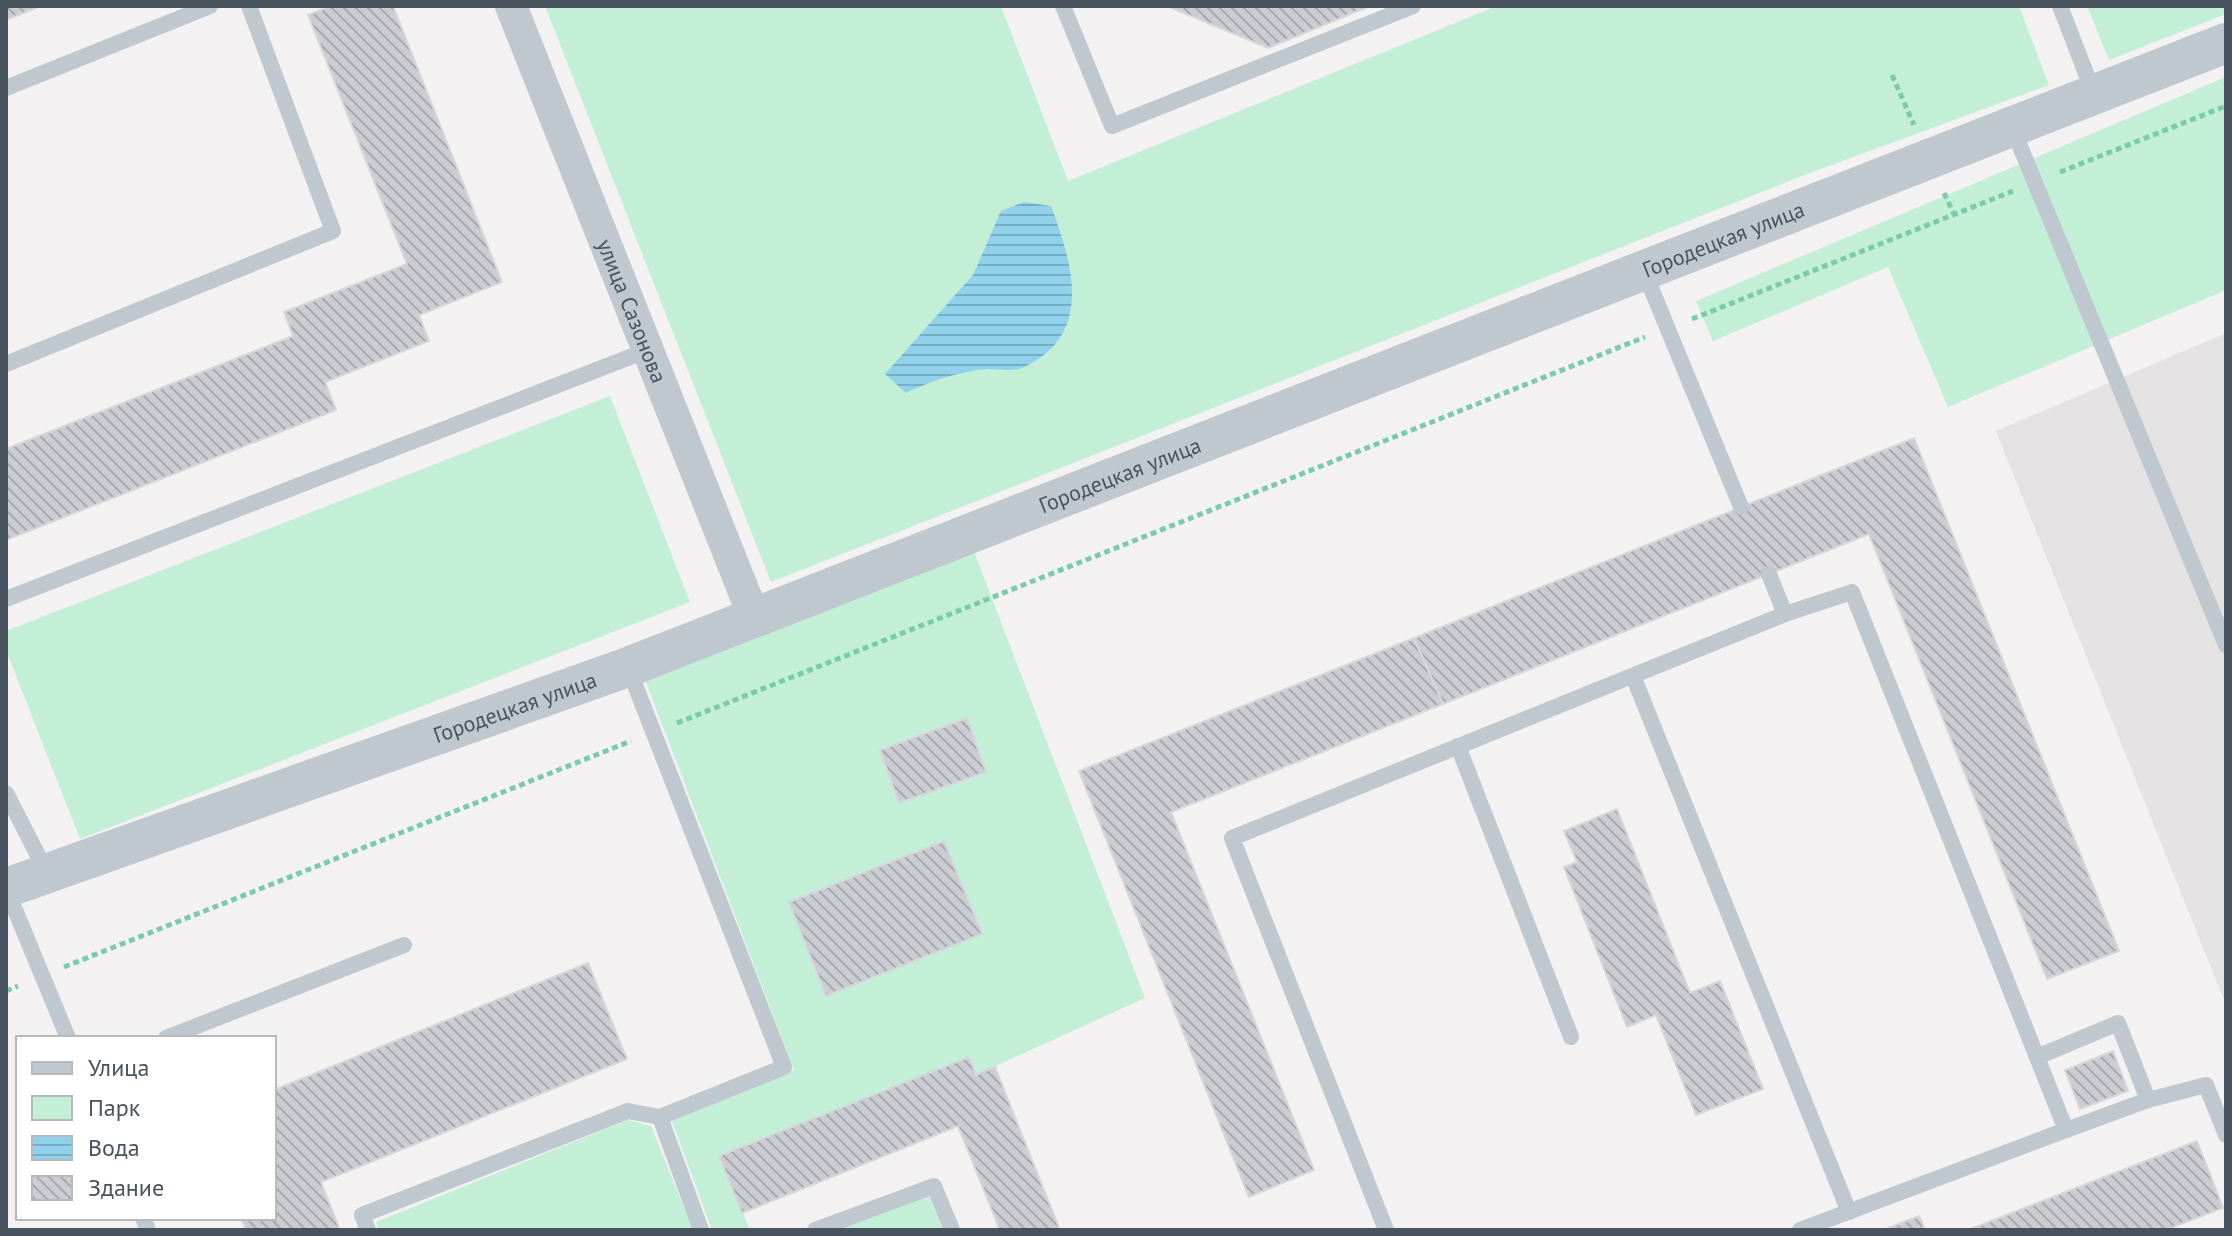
<svg xmlns="http://www.w3.org/2000/svg" width="2232" height="1236" font-family="'PT Sans',sans-serif">
	<defs>
		<pattern id="water-rules" width="6" height="5" patternUnits="userSpaceOnUse" patternTransform="scale(2)"><rect width="6" height="5" fill="#90d2eb"/><path d="M0 2.5h6" fill="none" stroke="#78adc2"/></pattern>
		<pattern id="building-back-hatch" width="6" height="6" patternUnits="userSpaceOnUse" patternTransform="scale(2)"><rect width="6" height="6" fill="#cbcdd3"/><path d="M-1 5l2 2M0 0l6 6M5-1l2 2" fill="none" stroke="#a7a9ae"/></pattern>
	</defs>
	<rect width="100%" height="100%" fill="#f3f1f1"/>
	<!-- education -->
	<path fill="#e4e2e3" d="M2226,333V1005L1996,431Z"/>
	<!-- green -->
	<g fill="#c2efd6">
		<path d="M545,6H1001L1068,181L1497,6H2019L2049,85L1807,174L771,582Z"/>
		<path d="M2087,6H2226V14L2109,60Z"/>
		<path d="M2226,77V290L1948,407L1888,267L1713,341L1696,301Z"/>
		<path d="M610,396L690,602L80,839L6,650V631Z"/>
		<path d="M973,549L1145,998L976,1075L969,1057L720,1156L750,1230H712L672,1121L794,1070L644,677Z"/>
		<path d="M628,1120L651,1126L693,1230H379L376,1222Z"/>
		<path d="M929,1196L943,1230H837Z"/>
	</g>
	<!-- water -->
	<path fill="url(#water-rules)" d="M1024,202L1051,206C1072,262 1095,334 1024,367C1015,372 998,369 988,369C957,372 933,380 906,393L885,374L973,275L1001,211Z"/>
	<!-- building -->
	<g fill="url(#building-back-hatch)" stroke="#d5d7dc" stroke-width="2">
		<path d="M6,6H38V7L6,20Z"/>
		<path d="M331,6H393L502,282L419,315L429,341L325,382L336,410L6,540V449L293,336L284,312L407,264L308,15Z"/>
		<path d="M1167,6H1370L1268,48Z"/>
		<path d="M1914,438L2119,951L2047,979L1869,534L1443,704L1414,638Z"/>
		<path d="M1414,638L1443,704L1171,812L1314,1170L1249,1197L1079,771Z"/>
		<path d="M967,718L986,772L899,803L880,750Z"/>
		<path d="M1617,809L1690,993L1720,981L1763,1089L1696,1115L1656,1015L1627,1027L1564,867L1577,862L1564,831Z"/>
		<path d="M944,841L982,934L826,996L789,902Z"/>
		<path d="M588,963L627,1059L321,1182L340,1230H246L241,1218H274V1090Z"/>
		<path d="M2113,1051L2128,1091L2080,1109L2065,1070Z"/>
		<path d="M969,1057L976,1075L995,1067L1060,1230H1000L958,1126L742,1213L719,1156Z"/>
		<path d="M2197,1141L2223,1208L2165,1230H1968Z"/>
		<path d="M1919,1216L1925,1230H1883Z"/>
	</g>
	<g fill="none" stroke-linecap="round" stroke-linejoin="round">
		<!-- path -->
		<g stroke="#7acca9" stroke-width="5" stroke-dasharray="6 4" stroke-linecap="butt">
			<path d="M1892,75L1914,125"/>
			<path d="M2060,172L2226,106"/>
			<path d="M1944,193L1954,214"/>
			<path d="M1692,319L2013,191"/>
			<path d="M677,723L1645,337"/>
			<path d="M64,967L631,741"/>
			<path d="M6,991L18,986"/>
		</g>
		<!-- service -->
		<g stroke="#bfc7cf" stroke-width="16">
			<path d="M1063,6L1112,126L1413,6"/>
			<path d="M2060,6L2094,94"/>
			<path d="M6,88L210,6"/>
			<path d="M2012,127L2226,645"/>
			<path d="M1644,271L1741,507"/>
			<path d="M6,364L333,231L249,6"/>
			<path d="M1769,574L1785,614L1852,592L2066,1130L1800,1230"/>
			<path d="M6,599L648,350"/>
			<path d="M1633,676L1849,1212"/>
			<path d="M1458,746L1571,1037"/>
			<path d="M6,793L46,871"/>
			<path d="M6,888L68,1038"/>
			<path d="M166,1038L404,945"/>
			<path d="M2037,1057L2118,1023L2148,1100"/>
			<path d="M660,1117L701,1230"/>
			<path d="M2066,1130L2148,1100L2206,1085L2226,1135"/>
			<path d="M143,1218L148,1230"/>
			<path d="M368,1230L362,1215L628,1111L660,1117L784,1067L628,667"/>
			<path d="M815,1230L934,1186L952,1230"/>
			<path d="M1386,1230L1232,838L1785,614"/>
		</g>
		<!-- minor -->
		<path stroke="#bfc7cf" stroke-width="32" id="s1" d="M511,6L754,617"/>
		<!-- tertiary -->
		<path stroke="#bfc7cf" stroke-width="40" id="s2" d="M6,888L628,667L2226,43"/>
	</g>
	<g text-anchor="middle" stroke-width="8" stroke-linejoin="round" paint-order="stroke">
		<!-- street labels -->
		<g font-size="22" fill="#49535e" stroke="#fff">
			<text dy="8" stroke="none"><textPath href="#s2" startOffset="1836">Городецкая улица</textPath></text>
			<text dy="8" stroke="none"><textPath href="#s1" startOffset="328">улица Сазонова</textPath></text>
			<text dy="8" stroke="none"><textPath href="#s2" startOffset="1188">Городецкая улица</textPath></text>
			<text dy="8" stroke="none"><textPath href="#s2" startOffset="540">Городецкая улица</textPath></text>
		</g>
	</g>
	<!-- border -->
	<rect width="2232" height="1236" fill="none" stroke="#49535e" stroke-width="16"/>
	<!-- legend -->
	<rect x="16" y="1036" width="260" height="184" fill="#ffffff" stroke="#b6babf" stroke-width="2"/>
	<rect x="32" y="1062" width="40" height="12" fill="#bfc7cf" stroke="#b6babf" stroke-width="2"/>
	<text x="88" y="1076" font-size="24" fill="#49535e">Улица</text>
	<rect x="32" y="1096" width="40" height="24" fill="#c2efd6" stroke="#b6babf" stroke-width="2"/>
	<text x="88" y="1116" font-size="24" fill="#49535e">Парк</text>
	<rect x="32" y="1136" width="40" height="24" fill="url(#water-rules)" stroke="#b6babf" stroke-width="2"/>
	<text x="88" y="1156" font-size="24" fill="#49535e">Вода</text>
	<rect x="32" y="1176" width="40" height="24" fill="url(#building-back-hatch)" stroke="#b6babf" stroke-width="2"/>
	<text x="88" y="1196" font-size="24" fill="#49535e">Здание</text>
</svg>
